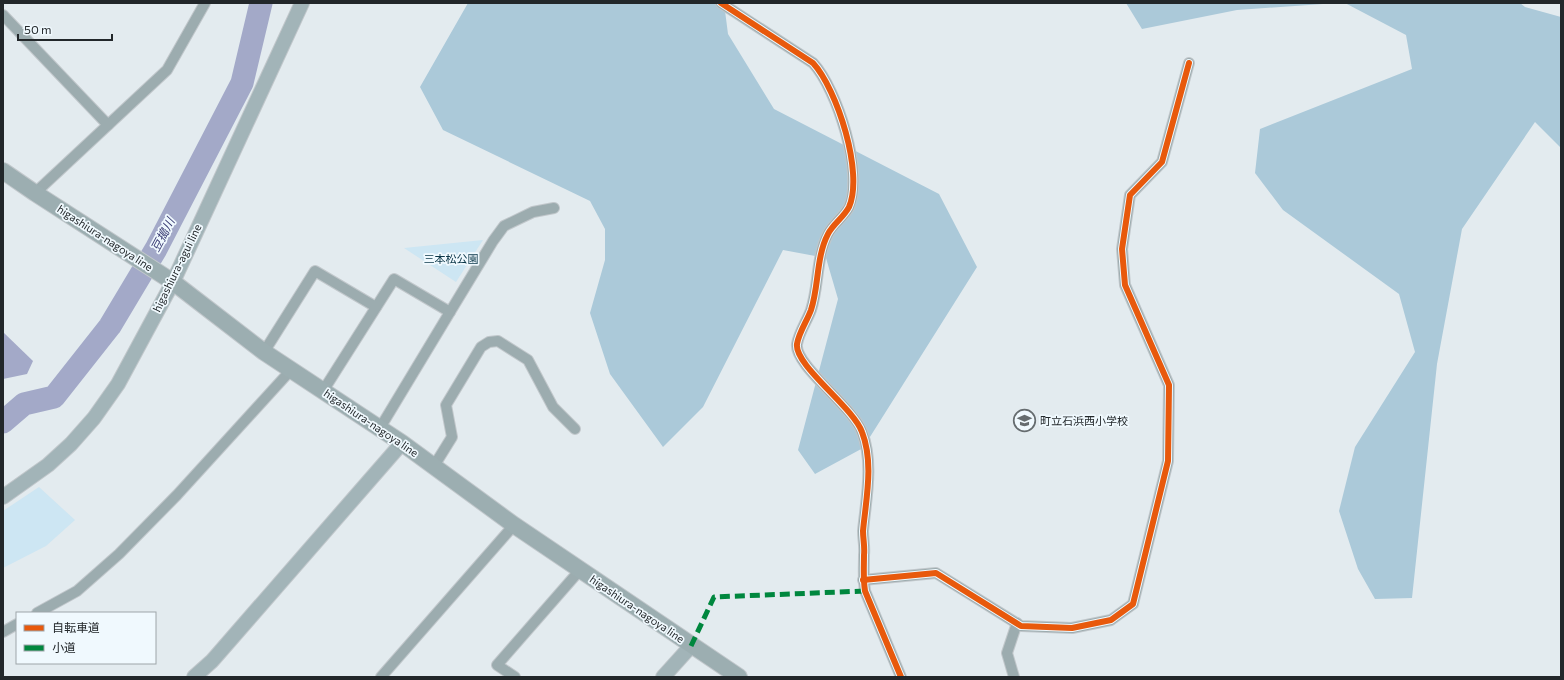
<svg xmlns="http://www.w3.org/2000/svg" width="1564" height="680" font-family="Commissioner,'Noto Sans JP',sans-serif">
	<rect width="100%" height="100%" fill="#e3ebef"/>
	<!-- green -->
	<g fill="#cde6f3">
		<path d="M483,240L456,282L404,248Z"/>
		<path d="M39,487L75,520L46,546L3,568V511Z"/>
	</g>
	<!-- forest -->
	<g fill="#abc9d9">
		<path d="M468,3H724L728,34L774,109L939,194L977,267L863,448L815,474L798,450L838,299L826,258L783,250L703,407L663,447L610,374L590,313L605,260V229L590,201L443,130L420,87Z"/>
		<path d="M1126,3H1337L1237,10L1142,29Z"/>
		<path d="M1345,3H1520L1525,7L1561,17V148L1535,122L1462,229L1437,364L1412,598L1375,599L1358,569L1339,511L1355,447L1415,352L1399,294L1283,210L1255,173L1260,129L1412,69L1406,35Z"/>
	</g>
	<!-- water -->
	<path fill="#a3a9c8" d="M3,332L33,361L27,374L3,379Z"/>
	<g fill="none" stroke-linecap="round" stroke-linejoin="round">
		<!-- river -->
		<path stroke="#a3a9c8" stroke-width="23" d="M3,422L24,404L54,397L110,326L156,249L242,83L261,3"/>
		<defs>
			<g id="street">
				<path d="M721,3L813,63C837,89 864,173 849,207C844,217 833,224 828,234C816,257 819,286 811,310C807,321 799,332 797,344C794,365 853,407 862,432C874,463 866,499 863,531C863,539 865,547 864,555C864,568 863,578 865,591L901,677"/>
				<path d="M3,15L108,125"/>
				<path d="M35,193L167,70L205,3"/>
				<path d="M450,312L493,241L504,226L533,212L554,208"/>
				<path d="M264,352L315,271L376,307"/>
				<path d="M323,391L394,279L450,312L380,428"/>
				<path d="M434,466L452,437L446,405L481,347L489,342L498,341L528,360L553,407L575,429"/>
				<path d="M863,580L936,573L1021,626L1072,628L1111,620L1133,604L1168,461L1169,385L1125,285L1122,249L1130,195L1162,162L1189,63"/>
				<path d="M37,613L77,591L119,554L177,495L291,370"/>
				<path d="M3,632L17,624"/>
				<path d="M381,677L514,525"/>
				<path d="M515,677L497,665L580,570"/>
				<path d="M1014,677L1007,653L1017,623"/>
			</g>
			<g id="secondary">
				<path d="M3,497L48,465L71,444L94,418L118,384L173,282L302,3"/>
				<path d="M194,677L212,661L402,443"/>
				<path d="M663,677L691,646"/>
			</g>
			<path id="primary" d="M3,171L35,193L173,282L264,352L402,443L514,525L739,677"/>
		</defs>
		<!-- street casing -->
		<use href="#street" stroke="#c1c7cb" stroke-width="12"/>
		<!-- secondary casing -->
		<use href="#secondary" stroke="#c1c7cb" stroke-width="16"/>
		<!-- primary casing -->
		<use href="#primary" stroke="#c1c7cb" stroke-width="18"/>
		<!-- street -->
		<use href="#street" stroke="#9cacaf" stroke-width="10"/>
		<!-- secondary -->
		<use href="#secondary" stroke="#a2b4b8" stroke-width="14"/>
		<!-- primary -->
		<use href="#primary" stroke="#9caeb1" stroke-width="16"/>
		<!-- quiet -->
		<path stroke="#00873e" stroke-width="5" stroke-dasharray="10 5" stroke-linecap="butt" d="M691,646L714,597L865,591"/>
		<defs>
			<g id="cycleway">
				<path d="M721,3L813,63C837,89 864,173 849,207C844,217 833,224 828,234C816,257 819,286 811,310C807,321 799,332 797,344C794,365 853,407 862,432C874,463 866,499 863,531C863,539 865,547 864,555C864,568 863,578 865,591L901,677"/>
				<path d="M863,580L936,573L1021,626L1072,628L1111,620L1133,604L1168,461L1169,385L1125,285L1122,249L1130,195L1162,162L1189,63"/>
			</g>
		</defs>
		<!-- cycleway casing -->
		<use href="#cycleway" stroke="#f0f9fe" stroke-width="8"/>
		<!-- cycleway -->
		<use href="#cycleway" stroke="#e8590c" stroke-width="6"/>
	</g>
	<!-- icons -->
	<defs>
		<symbol id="school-ring" viewBox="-11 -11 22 22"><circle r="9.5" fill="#f0f9fe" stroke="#666c6f" stroke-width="1.5"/><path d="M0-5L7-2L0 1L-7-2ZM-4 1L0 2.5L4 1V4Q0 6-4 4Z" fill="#666c6f"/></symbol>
	</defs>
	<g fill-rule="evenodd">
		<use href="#school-ring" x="1012" y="408" width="25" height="25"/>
	</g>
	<g text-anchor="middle" stroke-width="3.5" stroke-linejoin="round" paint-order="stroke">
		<!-- street labels -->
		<g font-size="11" fill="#22272a" stroke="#f0f9fe">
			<text transform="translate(105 238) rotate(33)" y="4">higashiura-nagoya line</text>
			<text transform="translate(177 268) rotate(-64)" y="4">higashiura-agui line</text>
			<text transform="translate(371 423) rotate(34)" y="4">higashiura-nagoya line</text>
			<text transform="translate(637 609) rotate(34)" y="4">higashiura-nagoya line</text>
		</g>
		<!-- park labels -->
		<g font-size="11" fill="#093547" stroke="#f0f9fe">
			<text x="451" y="263">三本松公園</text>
		</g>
		<!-- poi labels -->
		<g font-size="11" fill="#22272a" stroke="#f0f9fe" text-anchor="start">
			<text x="1040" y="425">町立石浜西小学校</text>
		</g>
		<!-- water labels -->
		<g font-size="12" font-style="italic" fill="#373971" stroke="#f0f9fe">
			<text transform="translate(163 235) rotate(-62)" y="4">豆搗川</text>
		</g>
	</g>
	<!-- border -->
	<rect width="1564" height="680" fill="none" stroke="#22272a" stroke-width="8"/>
	<!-- legend -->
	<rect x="16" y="612" width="140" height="52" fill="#f0f9fe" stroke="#9ea5a9"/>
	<rect x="24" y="625" width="20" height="6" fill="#e8590c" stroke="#9ea5a9"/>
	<text x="52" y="632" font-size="12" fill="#22272a">自転車道</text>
	<rect x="24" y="645" width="20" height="6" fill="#00873e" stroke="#9ea5a9"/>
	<text x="52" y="652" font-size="12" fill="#22272a">小道</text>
	<!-- scale -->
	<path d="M18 34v6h94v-6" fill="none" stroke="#22272a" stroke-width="2"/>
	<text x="24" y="34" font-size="12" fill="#22272a" stroke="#f0f9fe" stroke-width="3" paint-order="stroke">50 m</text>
</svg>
